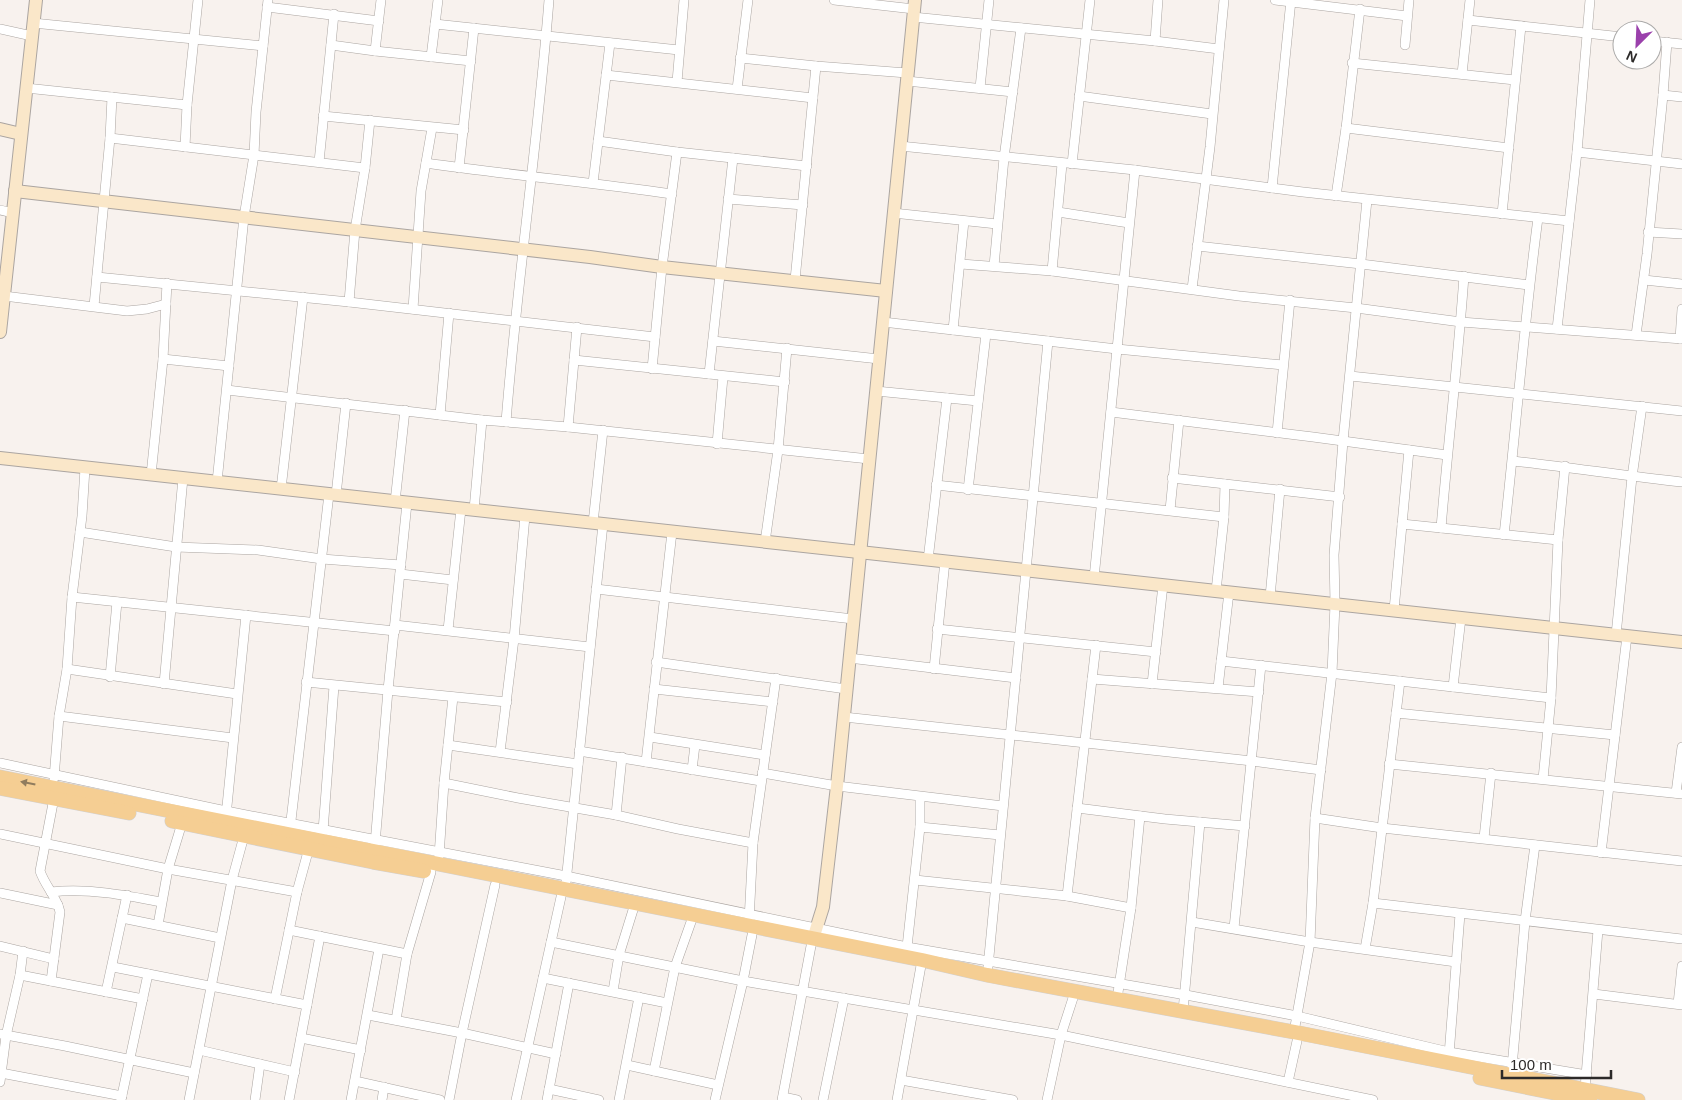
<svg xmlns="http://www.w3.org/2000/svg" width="1682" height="1100" font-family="Arial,sans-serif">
	<rect width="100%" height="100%" fill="#f8f2ee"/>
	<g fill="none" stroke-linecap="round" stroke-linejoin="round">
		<defs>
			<g id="street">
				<path d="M834,0L914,9"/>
				<path d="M1275,0L1407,16"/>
				<path d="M267,7L379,21"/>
				<path d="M913,17L1155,41L1219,49"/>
				<path d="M1468,20L1622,37"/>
				<path d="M33,23L263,46"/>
				<path d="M435,24L679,50"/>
				<path d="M0,29L32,36"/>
				<path d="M1155,41L1158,0"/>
				<path d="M1652,41L1682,44"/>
				<path d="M331,45L375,51L471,61"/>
				<path d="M1405,45L1409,0"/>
				<path d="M375,51L381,0"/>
				<path d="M431,57L438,0"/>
				<path d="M740,58L816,66L907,73"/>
				<path d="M1352,63L1515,80"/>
				<path d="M1462,74L1470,0"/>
				<path d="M606,75L813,98"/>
				<path d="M907,81L1013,92"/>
				<path d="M677,82L684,0"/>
				<path d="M26,88L187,105"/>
				<path d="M980,88L989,0"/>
				<path d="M737,89L748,0"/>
				<path d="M1663,95L1682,97"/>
				<path d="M1079,96L1212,114"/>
				<path d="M323,116L464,130"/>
				<path d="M1346,128L1509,148"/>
				<path d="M110,138L365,168"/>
				<path d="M598,141L677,152L807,166"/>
				<path d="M900,146L1135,170L1303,192L1569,221"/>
				<path d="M185,147L187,105L198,0"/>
				<path d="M1577,152L1682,164"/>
				<path d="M319,162L334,14"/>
				<path d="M426,163C508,175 590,182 672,194"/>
				<path d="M1072,164L1090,0"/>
				<path d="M459,168L474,28"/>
				<path d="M593,183L610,43"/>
				<path d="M1272,188L1291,0"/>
				<path d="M1336,196L1346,128L1360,9"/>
				<path d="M728,199L803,205"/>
				<path d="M0,210L13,213"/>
				<path d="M1058,212L1129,223"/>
				<path d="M893,213L997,224"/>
				<path d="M1502,214L1521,26"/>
				<path d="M1648,232L1682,234"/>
				<path d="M1197,246L1361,264L1529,285"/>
				<path d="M961,264L1052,271L1239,296L1356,308L1461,322L1682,339"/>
				<path d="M994,266L1004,158L1021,28"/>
				<path d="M1052,271L1062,164"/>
				<path d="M97,277L349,302L655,337"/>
				<path d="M795,280L816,66"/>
				<path d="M1644,280L1682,284"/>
				<path d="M1192,289L1210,147L1224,0"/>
				<path d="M4,296L127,311L147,309L166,304"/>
				<path d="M349,302L355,230L365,168L370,120"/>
				<path d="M94,306L110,138L112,97"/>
				<path d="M413,309L421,191L432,128"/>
				<path d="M883,322L1117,349L1283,365"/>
				<path d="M1557,329L1577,152L1590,0"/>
				<path d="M953,330L964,221"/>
				<path d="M1636,335L1647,254L1663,95L1667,42"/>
				<path d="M1680,339L1682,309"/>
				<path d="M713,341L879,359"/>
				<path d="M163,359L229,366"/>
				<path d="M574,360L785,382"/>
				<path d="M652,369L662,267L677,152"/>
				<path d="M709,374L733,158"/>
				<path d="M1350,376L1682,411"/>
				<path d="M227,390L482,420L568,427L869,459"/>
				<path d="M876,391L978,401"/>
				<path d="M1111,412L1313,437L1447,455"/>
				<path d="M440,415L449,313"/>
				<path d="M506,422C517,281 538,141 549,0"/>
				<path d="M568,427L577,327"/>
				<path d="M1277,433L1290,300"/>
				<path d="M717,444L723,377"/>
				<path d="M1513,461C1569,467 1625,476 1682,482"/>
				<path d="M151,475L163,359L167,283"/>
				<path d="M1172,478L1340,497"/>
				<path d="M217,482L244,217L254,155L256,112L268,0"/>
				<path d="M936,485L1224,517"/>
				<path d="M281,489L303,297"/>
				<path d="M968,490L986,334"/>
				<path d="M336,495L346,403"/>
				<path d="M395,502L405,410"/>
				<path d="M474,510L482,420"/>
				<path d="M1170,510L1179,420"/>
				<path d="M593,523L603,430"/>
				<path d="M1402,524L1558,540"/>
				<path d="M1441,528C1448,444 1458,361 1464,276"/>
				<path d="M80,532L176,547L258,550L322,559L401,565"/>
				<path d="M1504,535C1516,429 1524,323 1538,218"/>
				<path d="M765,542L778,450L787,348"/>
				<path d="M928,560L947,398"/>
				<path d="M400,574L453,580"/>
				<path d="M1094,578L1135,170"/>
				<path d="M596,589L853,619"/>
				<path d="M1216,591L1224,517L1225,484"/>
				<path d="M72,597L395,631"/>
				<path d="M1270,597L1280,489"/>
				<path d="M1394,610L1409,450"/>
				<path d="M395,625L590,647"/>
				<path d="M937,629L1156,652"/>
				<path d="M448,630L461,509"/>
				<path d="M1616,635L1632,477L1642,406"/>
				<path d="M849,658L1016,678"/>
				<path d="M1221,661L1551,698"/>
				<path d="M656,662L846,689"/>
				<path d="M67,669L237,694"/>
				<path d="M934,669L945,561"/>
				<path d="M110,677L117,602"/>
				<path d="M1092,679L1259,692"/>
				<path d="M306,682L507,702"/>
				<path d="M164,684L183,478"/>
				<path d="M1152,684L1163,585"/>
				<path d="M1453,687L1461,618"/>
				<path d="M1218,688L1229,592"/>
				<path d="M654,689L773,702"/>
				<path d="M1396,713L1615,735"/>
				<path d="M59,716L233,738"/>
				<path d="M844,717L1252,761L1321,770"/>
				<path d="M650,737L765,755"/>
				<path d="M448,745L578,764"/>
				<path d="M579,751L761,781"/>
				<path d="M500,752L514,639L525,516"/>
				<path d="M646,762L672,532"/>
				<path d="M0,763L226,811L566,876L907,947L1186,995L1297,1016L1449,1052L1587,1075"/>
				<path d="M1389,764L1682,794"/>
				<path d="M692,770L695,745"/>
				<path d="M762,773L837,786L1003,806"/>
				<path d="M54,778L59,716L67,669L72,597L82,516L85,468"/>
				<path d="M1543,779L1551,698L1558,540L1565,466"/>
				<path d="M444,783L518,798L616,815L678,829L753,843"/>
				<path d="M1676,793L1682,747"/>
				<path d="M1077,808L1165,819L1245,826"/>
				<path d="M616,815L622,757"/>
				<path d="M226,816L246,615"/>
				<path d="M1315,818L1382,828L1682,861"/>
				<path d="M920,827L1000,835"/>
				<path d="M290,829L329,494"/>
				<path d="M323,831L334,686"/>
				<path d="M0,834L168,869L297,892"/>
				<path d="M1484,838L1491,773"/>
				<path d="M375,844L388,690L407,503"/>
				<path d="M1601,853L1627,636"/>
				<path d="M439,856L444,783L453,697"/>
				<path d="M915,880L1067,896L1131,908"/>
				<path d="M566,882L603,524"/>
				<path d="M51,892C88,888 125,895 161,902"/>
				<path d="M0,893L58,905"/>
				<path d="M1067,896L1096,645"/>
				<path d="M1373,903L1682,939"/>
				<path d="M122,918L220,938"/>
				<path d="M749,921L753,843L776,678"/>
				<path d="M1192,922L1310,942L1456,962"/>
				<path d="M158,925L168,869L182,823"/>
				<path d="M1234,928L1261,665"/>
				<path d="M289,930L407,954"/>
				<path d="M551,942L743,981L1061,1035L1373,1100"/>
				<path d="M0,946L54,959"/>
				<path d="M907,947L920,827V797"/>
				<path d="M1365,949L1373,903L1400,681"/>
				<path d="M113,967L307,1005"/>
				<path d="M988,967L1048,341"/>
				<path d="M20,975L143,999"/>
				<path d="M543,978L667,1003"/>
				<path d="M51,981L60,912C57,897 45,886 40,871L54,798"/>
				<path d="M613,991L619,955L633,910"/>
				<path d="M106,992L127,895"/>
				<path d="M1594,994L1682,1005"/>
				<path d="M275,999L297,892L309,848"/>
				<path d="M1117,999L1131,908L1140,816"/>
				<path d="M1678,1004L1682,966"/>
				<path d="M1183,1011L1200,822"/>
				<path d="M368,1015L462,1033L556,1054"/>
				<path d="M396,1020L407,954L431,872"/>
				<path d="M1294,1032L1310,942L1315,818L1332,673L1335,604L1334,555L1343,441L1367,200"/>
				<path d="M0,1034L65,1046L194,1073"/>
				<path d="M301,1038L361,1050"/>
				<path d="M199,1050L295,1072"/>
				<path d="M1449,1055L1460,914"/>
				<path d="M627,1065L718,1085"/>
				<path d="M1512,1067L1525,921L1535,845"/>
				<path d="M654,1071L675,967L691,922"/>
				<path d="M1,1073L122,1096"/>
				<path d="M901,1080L1013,1100"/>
				<path d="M355,1081L440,1100"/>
				<path d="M0,1082L6,1036L20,975L23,951"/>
				<path d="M1288,1082L1297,1041"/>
				<path d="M1585,1088L1598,930"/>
				<path d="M549,1089L599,1100"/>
				<path d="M783,1097L797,1100"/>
				<path d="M121,1100L148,974"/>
				<path d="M189,1100L232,880L244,836"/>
				<path d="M255,1100L260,1064"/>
				<path d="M289,1100L320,936"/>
				<path d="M351,1100L379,949"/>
				<path d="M382,1100L384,1087"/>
				<path d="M449,1100L462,1033L495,885"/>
				<path d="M516,1100L561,897"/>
				<path d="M547,1100L569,983"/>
				<path d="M619,1100L639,997"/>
				<path d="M715,1100L743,981L752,935"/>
				<path d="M782,1100L811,946"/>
				<path d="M823,1100L844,998"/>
				<path d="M897,1100L922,960"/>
				<path d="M1047,1100L1061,1035L1073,998"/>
			</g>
			<g id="secondary">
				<path d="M0,129L21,134"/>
				<path d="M15,191L590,257L662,267L886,291"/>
				<path d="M0,332L36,0"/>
				<path d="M0,458L1682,642"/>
				<path d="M813,939L823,907L837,786L915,0"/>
			</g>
			<g id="primary">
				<path d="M0,777L922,960L987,975L1294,1032L1638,1100"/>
				<path d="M0,788L129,813"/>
				<path d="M172,821L373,862L424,871"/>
				<path d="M1480,1078L1590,1100"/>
			</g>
		</defs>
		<!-- street casing -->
		<use href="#street" stroke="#aba5a1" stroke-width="10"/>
		<!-- secondary casing -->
		<use href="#secondary" stroke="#aba5a1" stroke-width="14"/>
		<!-- primary casing -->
		<use href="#primary" stroke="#d1d0d0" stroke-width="15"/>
		<!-- street -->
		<use href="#street" stroke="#fff" stroke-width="9"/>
		<!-- secondary -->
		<use href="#secondary" stroke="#fae7c9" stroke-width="12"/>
		<!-- primary -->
		<use href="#primary" stroke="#f5ce93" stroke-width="14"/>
	</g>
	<!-- one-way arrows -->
	<defs><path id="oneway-solid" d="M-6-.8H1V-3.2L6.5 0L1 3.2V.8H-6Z" transform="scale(1.25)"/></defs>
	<use fill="#907c5e" href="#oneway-solid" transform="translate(28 783) rotate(-169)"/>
	<!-- north arrow -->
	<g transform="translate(1637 45) rotate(204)"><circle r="24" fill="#ffffff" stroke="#abaaa9"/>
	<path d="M0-4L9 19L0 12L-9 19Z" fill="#9a40ab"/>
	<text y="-8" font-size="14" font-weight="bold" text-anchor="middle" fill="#2c2a29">N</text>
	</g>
	<!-- scale -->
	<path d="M1502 1070v8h109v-8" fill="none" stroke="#2c2a29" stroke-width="2.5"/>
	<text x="1510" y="1070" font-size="15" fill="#2c2a29" stroke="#ffffff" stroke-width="4" paint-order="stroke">100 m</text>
</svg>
